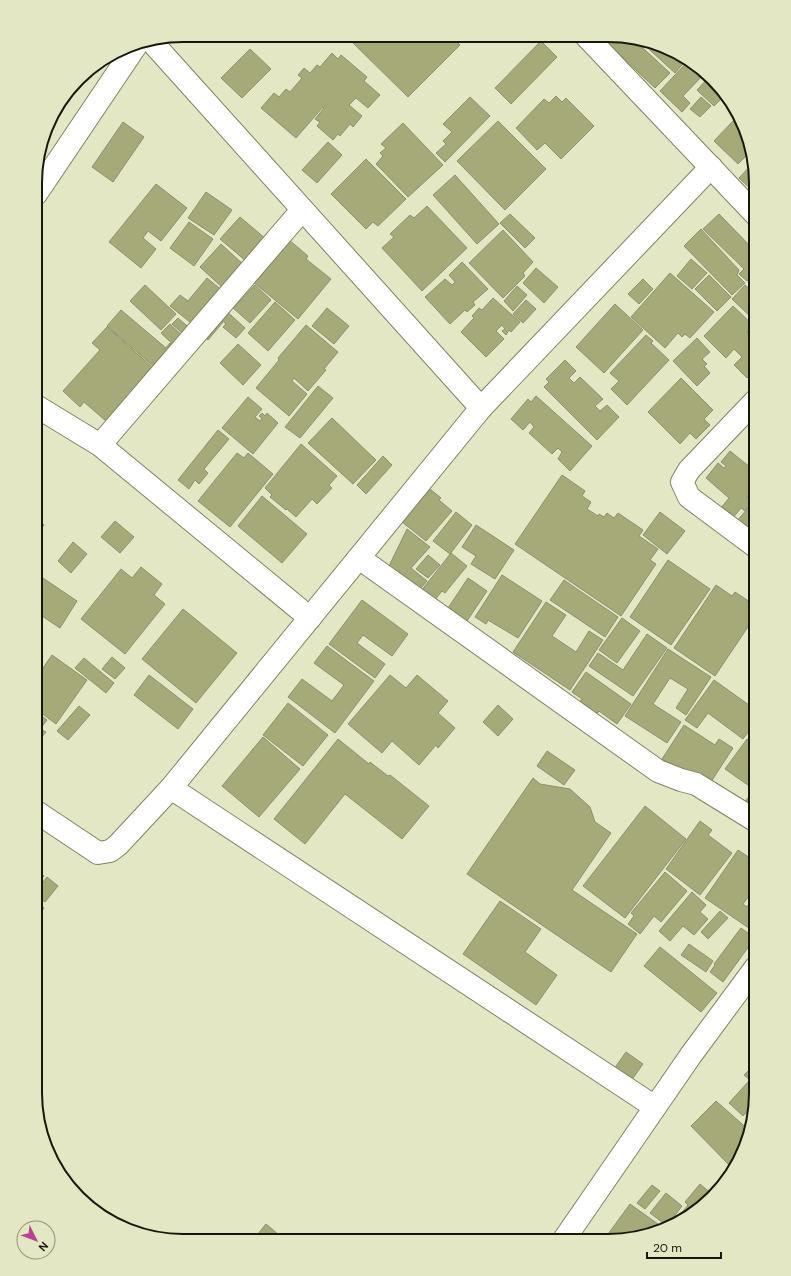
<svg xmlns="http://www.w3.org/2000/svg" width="791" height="1276" font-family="'DM Sans',sans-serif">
	<rect width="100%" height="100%" fill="#e3e7c4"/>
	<!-- building -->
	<g fill="#a5aa78" stroke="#8c906f">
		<path d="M352,35L451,36L460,45L408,97L349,39Z"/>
		<path d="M600,36H627L632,38L670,73L655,88Z"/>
		<path d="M639,40L665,46L687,59L675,73Z"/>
		<path d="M541,41L557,57L511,104L495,88Z"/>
		<path d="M250,49L271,69L242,98L221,78Z"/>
		<path d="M332,53L338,59L341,55L367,77L364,81L380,95L368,108L356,98L349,105L362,116L353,127L350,124L340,136L338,134L333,140L317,126L320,122L315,119L324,108L323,107L296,138L261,108L274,93L279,97L286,89L290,92L302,78L298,75L304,68L310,73L317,65L320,67Z"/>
		<path d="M689,60L698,66L705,73L683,96L690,103L682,112L660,91Z"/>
		<path d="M709,77L726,94L714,106L697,90Z"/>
		<path d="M556,96L562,102L566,98L594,126L561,159L545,143L537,150L516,128L544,99L549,103Z"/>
		<path d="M470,97L490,116L445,162L436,153L446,144L443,141L452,132L443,124Z"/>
		<path d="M701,97L711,106L700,117L690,109Z"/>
		<path d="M734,108L744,125H743L730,112Z"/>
		<path d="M734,120L746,131L750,152L738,164L714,141Z"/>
		<path d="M498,121L546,169L505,210L457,161Z"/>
		<path d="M123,122L144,137L113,182L92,167Z"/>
		<path d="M403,123L443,165L408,197L376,164L383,156L380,153L386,148L381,144Z"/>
		<path d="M328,142L342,155L317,183L302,170Z"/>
		<path d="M366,159L406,199L378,226L373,222L366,229L331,194Z"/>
		<path d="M752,164L756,183V194L739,178Z"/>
		<path d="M455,175L499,224L477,244L433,195Z"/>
		<path d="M156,184L187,208L161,241L148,231L143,238L156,249L141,268L109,242Z"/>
		<path d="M206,192L232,210L214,235L188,218Z"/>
		<path d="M427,206L467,248L422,291L382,248L394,237L390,234L410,215L414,218Z"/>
		<path d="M510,214L535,238L525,248L500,223Z"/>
		<path d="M719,214L756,252V273L747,281L739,274L744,269L703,229Z"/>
		<path d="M240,217L266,239L246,261L220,239Z"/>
		<path d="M189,222L213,239L194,266L170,248Z"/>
		<path d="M701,229L739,270L737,275L745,283L732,295L684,246Z"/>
		<path d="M503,230L533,262L523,273L525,276L503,298L469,263Z"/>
		<path d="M282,234L308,256L306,259L331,279L298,319L247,277Z"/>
		<path d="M221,244L245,266L224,289L200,267Z"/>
		<path d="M691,259L707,273L692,289L677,276Z"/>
		<path d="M462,262L488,289L473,302L475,305L467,312L465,310L450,324L425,297L445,279L452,285L455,282L449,275Z"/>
		<path d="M536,268L558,287L544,303L523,283Z"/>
		<path d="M670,273L714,312L690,338L685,334L682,337L678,333L665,348L631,317Z"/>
		<path d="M709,275L731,297L717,311L695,289Z"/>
		<path d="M207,278L224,292L196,327L170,306L180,295L188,301Z"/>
		<path d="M756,278V289L751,284Z"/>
		<path d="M643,279L653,289L639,304L628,294Z"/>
		<path d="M145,285L176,314L161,330L130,301Z"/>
		<path d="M255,285L271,300L250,323L233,308Z"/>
		<path d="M745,285L756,295V322L732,299Z"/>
		<path d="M517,286L527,295L513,311L504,301Z"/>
		<path d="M493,298L520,322L511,332L509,330L506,335L502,331L505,329L502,325L496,331L504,339L486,357L461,332L474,318L472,316L479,308L482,310Z"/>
		<path d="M526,300L536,309L523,323L513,314Z"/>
		<path d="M275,302L295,320L268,351L248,333Z"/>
		<path d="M615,304L643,330L604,373L576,347Z"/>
		<path d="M733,306L753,325L747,332L754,339L756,338V368L747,378L734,365L742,357L734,349L726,358L704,336Z"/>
		<path d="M223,308L245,328L236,338L223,327L226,324L217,316Z"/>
		<path d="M327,308L349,326L334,344L312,326Z"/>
		<path d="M121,310L166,348L170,343L181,352L162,374L107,326Z"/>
		<path d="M214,315L223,322L208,340L199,332Z"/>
		<path d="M178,318L195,333L190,340L172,324Z"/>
		<path d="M170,324L188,341L179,350L161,333Z"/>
		<path d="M306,325L338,352L324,369L326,370L308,391L294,378L292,381L307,394L289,416L256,388L279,360L278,358Z"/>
		<path d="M107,327L162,376L107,422L84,402L80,407L63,391L100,350L92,343Z"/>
		<path d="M646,335L653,341L651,343L669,360L627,405L611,389L619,381L610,373Z"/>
		<path d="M697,338L710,352L702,359L707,364L704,366L710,373L697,386L673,361Z"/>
		<path d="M238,344L261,365L243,385L220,363Z"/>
		<path d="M565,360L576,371L569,378L574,383L580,377L603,399L595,406L600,411L607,405L619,417L597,440L544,387L549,382L546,379Z"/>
		<path d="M681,378L713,410L704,419L710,425L696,439L690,433L680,444L648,412Z"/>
		<path d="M318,386L333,398L300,438L285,427Z"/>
		<path d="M536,396L592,446L570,471L558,459L562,452L558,448L552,454L529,433L534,427L530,422L523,430L511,419L528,399L531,402Z"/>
		<path d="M248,397L262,409L255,417L260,421L262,418L259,416L262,413L265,416L267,413L278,423L253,454L222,428Z"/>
		<path d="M332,418L376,460L353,484L308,443Z"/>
		<path d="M218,430L229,439L204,469L208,473L199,484L195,480L189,489L178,480Z"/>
		<path d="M301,444L337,476L329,485L332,488L317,504L312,499L296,517L287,509L286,510L270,497L272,495L265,488Z"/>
		<path d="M730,451L756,472V497L755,498L750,493L747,497L753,501L745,511L741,508L732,519L720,509L729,498L706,478L718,463L724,468L726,466L721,462Z"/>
		<path d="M237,453L244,458L248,453L273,474L230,527L198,501Z"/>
		<path d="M383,456L392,465L366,494L357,485Z"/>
		<path d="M756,456V468L750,463Z"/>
		<path d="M562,475L585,491L582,496L591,502L587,509L598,516L599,514L604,517L607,513L614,518L618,513L643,530L639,536L658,549L650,560L656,564L621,616L515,544Z"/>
		<path d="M430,489L441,498L439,500L452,511L426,541L402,522Z"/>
		<path d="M262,496L307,534L282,563L238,526Z"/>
		<path d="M753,502L756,504V537L737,521Z"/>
		<path d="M456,512L472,525L450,554L433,541Z"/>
		<path d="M660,512L685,531L667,554L643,535Z"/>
		<path d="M36,518L44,525L36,535Z"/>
		<path d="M115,521L134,537L120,553L101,537Z"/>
		<path d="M476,525L514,550L495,579L471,564L476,556L462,547Z"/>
		<path d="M407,529L430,547L411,568L427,581L416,594L388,568Z"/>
		<path d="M73,542L87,554L71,573L58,561Z"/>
		<path d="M451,553L467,566L445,593L442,591L434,601L421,591Z"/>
		<path d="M428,555L440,565L428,578L416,569Z"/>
		<path d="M668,560L710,589L671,645L630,617Z"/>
		<path d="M141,567L162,584L154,595L165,604L125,654L81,619L121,569L132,578Z"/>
		<path d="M37,574L77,601L60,628L36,612Z"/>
		<path d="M502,575L542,601L518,638L488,620L486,624L475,617Z"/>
		<path d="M468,578L487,591L465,624L446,611Z"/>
		<path d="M564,580L618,617L605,637L550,600Z"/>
		<path d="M716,585L732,596L735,592L756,606V615L715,676L674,648Z"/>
		<path d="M362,600L408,634L392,656L363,635L357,643L385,664L375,678L329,644Z"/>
		<path d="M546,602L566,615L552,636L576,652L589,631L603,640L570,690L513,652Z"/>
		<path d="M183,609L237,653L196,703L142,659Z"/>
		<path d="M622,618L640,631L617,663L599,650Z"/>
		<path d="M647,634L667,648L633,696L589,666L598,653L623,670Z"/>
		<path d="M327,646L374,681L335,733L288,697L302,679L332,701L344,685L314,663Z"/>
		<path d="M668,649L711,677L686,715L676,708L688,689L670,678L653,704L681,722L667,743L625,716Z"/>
		<path d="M52,655L87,680L56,724L36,709V678Z"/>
		<path d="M112,657L125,668L115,679L102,669Z"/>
		<path d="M84,658L114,683L106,693L75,668Z"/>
		<path d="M586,672L631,704L617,724L599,711L594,718L577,706L582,699L572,692Z"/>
		<path d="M149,675L193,709L178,729L134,695Z"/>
		<path d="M390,675L406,688L417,675L448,701L438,713L455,728L438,748L436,745L419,765L392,741L382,753L348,724Z"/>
		<path d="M714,680L756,710V722L743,739L708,713L697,728L685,720Z"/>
		<path d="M288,703L328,735L303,766L263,735Z"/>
		<path d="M498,705L513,719L498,736L483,722Z"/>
		<path d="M79,706L90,715L68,740L57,731Z"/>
		<path d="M36,712L47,720L40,729L46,732L36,744Z"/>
		<path d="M684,725L715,745L719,739L733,748L707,788L662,759Z"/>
		<path d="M263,737L300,769L259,817L222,786Z"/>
		<path d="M338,739L369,764L370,762L388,776L390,775L429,806L402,839L345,794L305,844L274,819Z"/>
		<path d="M747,739L756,745V783L752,788L725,769Z"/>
		<path d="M547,751L575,770L564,785L537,766Z"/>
		<path d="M533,778L540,784L570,789L590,807L595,822L611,833L572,890L637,934L611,972L467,874Z"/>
		<path d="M756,787V810L745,802Z"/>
		<path d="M645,806L686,839L625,918L583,886Z"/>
		<path d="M700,821L712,830L708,835L732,853L700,895L666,869Z"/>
		<path d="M738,850L756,862V886L743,904L747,907L756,894V933L705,898Z"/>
		<path d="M35,869L44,876L35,887Z"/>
		<path d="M665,872L687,891L661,922L654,916L640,934L628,924L634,916L631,913Z"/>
		<path d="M47,877L58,886L45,902L35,895V892Z"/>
		<path d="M692,892L706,905L700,912L708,919L694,935L683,926L670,941L659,931Z"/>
		<path d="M500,901L541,929L525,952L557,975L536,1005L463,954Z"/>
		<path d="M35,903L44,908L35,922Z"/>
		<path d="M720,911L728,918L708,939L701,932Z"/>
		<path d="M741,928L755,938L723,982L710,972L715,965L714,964Z"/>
		<path d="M689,944L713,961L706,972L681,955Z"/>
		<path d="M660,947L717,993L701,1012L644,966Z"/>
		<path d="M626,1052L643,1064L631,1081L614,1069Z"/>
		<path d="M756,1063V1085L744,1075Z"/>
		<path d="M748,1082L756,1089V1103L743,1116L729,1103Z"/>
		<path d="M716,1101L750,1131L748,1141L738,1160L732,1168L691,1126Z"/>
		<path d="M700,1184L713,1195L698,1210L672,1225L688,1205L685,1202Z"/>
		<path d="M652,1185L660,1191L645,1209L637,1203Z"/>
		<path d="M666,1193L682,1206L667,1226L650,1213Z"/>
		<path d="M630,1204L665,1229L603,1241Z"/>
		<path d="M266,1224L285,1240H253Z"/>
	</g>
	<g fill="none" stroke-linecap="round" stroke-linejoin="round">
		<defs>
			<g id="minor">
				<path d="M586,36L756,215"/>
				<path d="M151,41L481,408"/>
				<path d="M36,194L137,44"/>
				<path d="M36,406L100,445L310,618"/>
				<path d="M100,445L302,210"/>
				<path d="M756,547L689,497L682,482L689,470L756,400"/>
				<path d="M359,558L658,771L681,780L696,784L756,821"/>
				<path d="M171,788L655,1107"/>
				<path d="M35,811L98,853L110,851L118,845L171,788L481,408L711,167"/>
				<path d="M563,1241L691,1055L756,967"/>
			</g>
		</defs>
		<!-- minor casing -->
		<use href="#minor" stroke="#808364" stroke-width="24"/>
		<!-- minor -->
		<use href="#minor" stroke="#fff" stroke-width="22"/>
	</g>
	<!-- crop -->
	<path d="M0 0H791V1276H0ZM183 42H608A141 141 0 0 1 749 183V1093A141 141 0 0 1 608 1234H183A141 141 0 0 1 42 1093V183A141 141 0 0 1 183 42Z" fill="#e3e7c4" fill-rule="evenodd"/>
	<path fill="none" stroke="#17180b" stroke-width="2" d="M183 42H608A141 141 0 0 1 749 183V1093A141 141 0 0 1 608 1234H183A141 141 0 0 1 42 1093V183A141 141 0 0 1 183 42Z"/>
	<!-- north arrow -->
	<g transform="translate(36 1240) rotate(132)"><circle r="19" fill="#e3e7c4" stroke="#91947a"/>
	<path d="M0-3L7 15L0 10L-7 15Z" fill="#b94297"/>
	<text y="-6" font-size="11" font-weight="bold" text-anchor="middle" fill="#17180b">N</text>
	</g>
	<!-- scale -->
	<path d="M647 1252v6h74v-6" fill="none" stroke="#17180b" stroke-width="2"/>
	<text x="653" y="1252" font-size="12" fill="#17180b" stroke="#e3e7c4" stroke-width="3" paint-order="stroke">20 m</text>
</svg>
